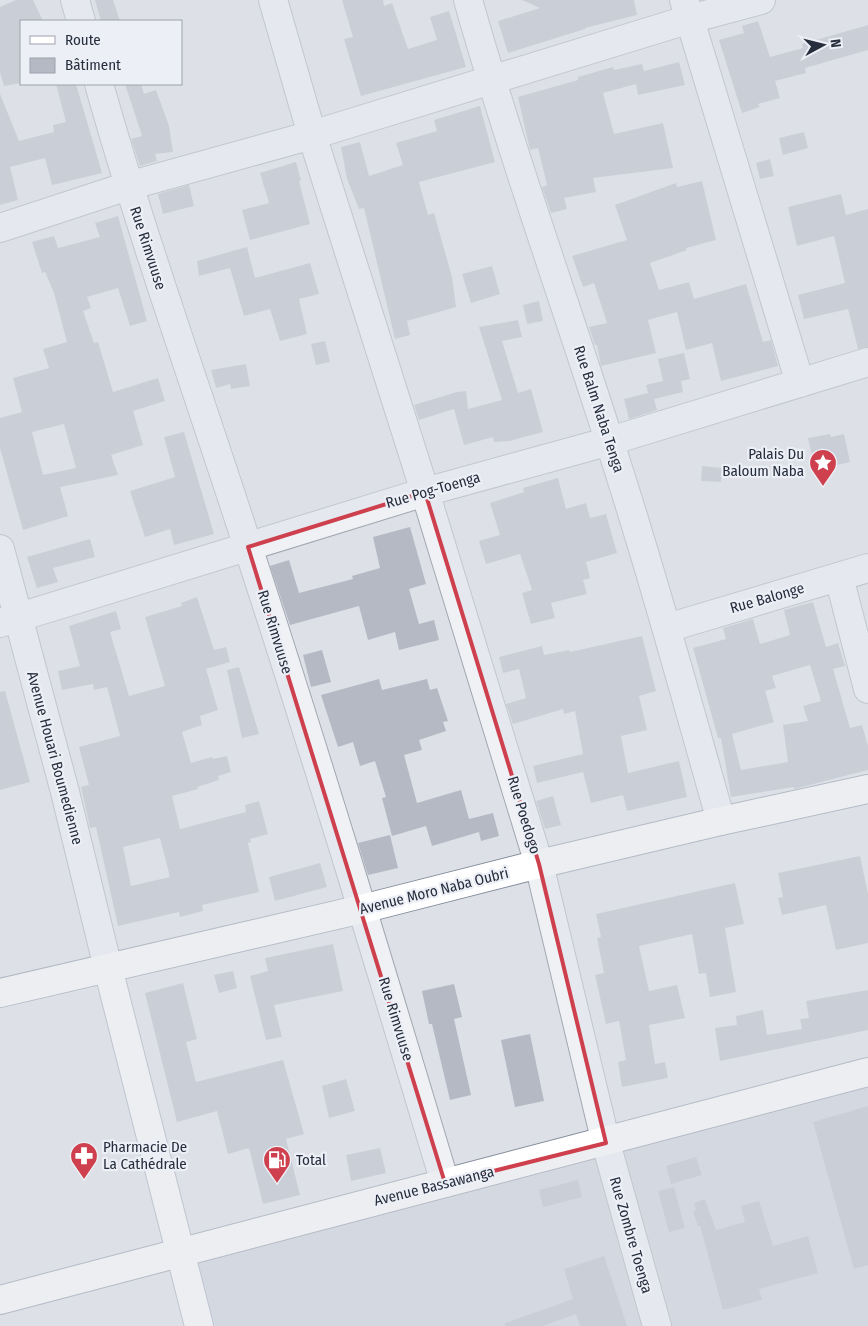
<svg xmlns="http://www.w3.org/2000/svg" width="868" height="1326" font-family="'Fira Sans Condensed',sans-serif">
	<rect width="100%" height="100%" fill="#dde0e7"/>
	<!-- built -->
	<path fill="#cbcfd9" d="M868,1072V1326H199L180,1253Z"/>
	<!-- building -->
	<g fill="#b4b9c4" fill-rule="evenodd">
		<path d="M16,0H33L43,21H21V83L4,86L0,72V7Z"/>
		<path d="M95,0H113L120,21H101Z"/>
		<path d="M342,0H383L384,6L392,3L408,49L437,40L430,17L449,11L466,67L361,96L344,39L353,37Z"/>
		<path d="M522,0H634L637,15L585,28V29L508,53L498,21L540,8Z"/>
		<path d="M758,21L770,57L803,48L802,44L868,25V50L805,68L806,73L775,81L780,98L758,104L760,107L742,113L719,40L744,33L742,26Z"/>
		<path d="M679,62L685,85L638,95L636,84L603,93L614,134L663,123L673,168L593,178L596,192L564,198L567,209L551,213L542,187L547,185L538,148L530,150L518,97L578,80V77L613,67L614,70L642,64L644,71Z"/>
		<path d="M56,84H76L102,173L52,185L45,158L10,167L18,200L0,205V94L19,141L54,132L53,125L66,122Z"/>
		<path d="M125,84H141L144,94L156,90L169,126L173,152L155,154L157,161L140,166L131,139L142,136Z"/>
		<path d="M480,106L495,162L419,182L428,215L434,213L452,277L456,307L407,321L410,335L395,339L364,208L359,209L347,179L341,147L360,142L369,176L403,165L396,143L437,131L434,120Z"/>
		<path d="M804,132L808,148L783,155L779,138Z"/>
		<path d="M770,159L774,176L760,179L756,163Z"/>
		<path d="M296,162L301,180L299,181L310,224L250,240L242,210L269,203L260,173Z"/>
		<path d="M702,181L716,240L686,248L687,250L650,263L659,290L689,282L694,299L746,284L763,342L771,340L778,366L721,381L712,343L686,350L677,312L648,320L656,353L601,366L597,345H595L589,327L607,323L594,283L583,287L572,256L627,240L615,205L676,183L677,187Z"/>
		<path d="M189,185L194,206L163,214L158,194Z"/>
		<path d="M841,194L846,215L868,209V347L858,349L848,309L804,319L798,295L845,283L834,236L797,246L788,207Z"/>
		<path d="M118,216L147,321L130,326L118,288L87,297L91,308L83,311L94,343L98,342L113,392L158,378L165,401L133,411L143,445L111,455L118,475L60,487L68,516L23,530L0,448V418L22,412L13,378L49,368L43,349L67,342L54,293L45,272L42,273L32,242L54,236L58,248L100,237L95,223ZM64,424L76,468L43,475L32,432Z"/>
		<path d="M247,247L255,278L310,263L319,294L299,299L307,334L280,341L270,309L244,316L230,268L199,276L197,261Z"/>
		<path d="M492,266L500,294L471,303L462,274Z"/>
		<path d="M539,301L543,321L527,324L523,305Z"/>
		<path d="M518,320L522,337L502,341L518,393L531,389L543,432L509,441L494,442L493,437L464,445L454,409L419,420L414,405L457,392L466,391L468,409L502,400L479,327Z"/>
		<path d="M325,341L330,362L316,365L311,344Z"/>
		<path d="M684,353L690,379L681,381L683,392L654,399L657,410L629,419L624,399L648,393L646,385L663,381L658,359Z"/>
		<path d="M246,364L250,386L231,389L230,384L216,388L211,370Z"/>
		<path d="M184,432L214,534L174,545L170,529L145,537L130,491L175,477L164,437Z"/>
		<path d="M830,434L831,437L844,434L850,462L815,470L808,438Z"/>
		<path d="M702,466L722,468L721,482L701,481Z"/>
		<path d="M558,478L566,509L586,503L590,518L606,514L617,553L586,562L590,578L583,580L587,594L551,603L555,618L531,624L522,593L532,590L520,554L486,564L479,541L500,535L490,503L524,492L523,488Z"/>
		<path d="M410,527L426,584L409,589L419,624L434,620L439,640L399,650L395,632L368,640L359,606L290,625L270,566L289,560L299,593L353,579L352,576L380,568L373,537Z"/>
		<path d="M90,539L95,557L53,568L58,582L37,588L27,557Z"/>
		<path d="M197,597L214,650L226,647L230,662L206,669L218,710L200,716L202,725L182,732L191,763L212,757L213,759L227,756L231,772L218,776L219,780L197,787L198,789L172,796L180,829L246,812L245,805L259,801L268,834L250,839L251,842L248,843L259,892L202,905L203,911L180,917L179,912L118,926L96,827L90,828L81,787L89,785L79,747L120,736L107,687L94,690L93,684L62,690L58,671L80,666L69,626L116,611L121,629L110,632L129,696L165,686L145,617L182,606L181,603ZM160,838L170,877L131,886L123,847Z"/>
		<path d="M813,602L826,647L838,643L845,666L833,669L850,728L862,725L868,746V770L794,789V787L731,797L721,738H718L693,648L726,639L723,628L753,619L760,644L790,635L784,610ZM810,665L821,701L803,706L808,721L783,725L788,762L741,770L732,734L774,722L765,691L776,688L772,676Z"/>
		<path d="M642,636L656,691L639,696L647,730L621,736L628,773L679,761L687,797L627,811L623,795L591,803L583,772L537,783L533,766L583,754L575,711L564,714L563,709L513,724L506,704L526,698L519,669L503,673L499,657L542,646L544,655L569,650L570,652Z"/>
		<path d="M322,650L331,682L311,687L303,655Z"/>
		<path d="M239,667L259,734L242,738L227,670Z"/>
		<path d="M379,679L382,690L427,679L430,690L437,688L448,721L443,722L446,731L419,740L422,750L404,755L417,803L461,790L469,819L493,813L499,836L481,841L479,832L432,846L426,826L392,836L382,798L386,797L375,761L360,766L353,742L338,747L321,695Z"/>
		<path d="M5,691L30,782L0,790V692Z"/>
		<path d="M553,796L561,825L545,829L536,801Z"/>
		<path d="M390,835L398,868L368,875L358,843Z"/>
		<path d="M860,856L868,894V943L836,950L826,905L782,915L778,898L783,897L778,873Z"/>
		<path d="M320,863L327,887L275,901L269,877Z"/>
		<path d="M735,883L744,924L725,928L736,992L710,997L706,973L699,974L692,934L639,946L649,991L677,985L685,1018L649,1025L655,1064L665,1062L668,1078L622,1087L618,1062L626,1060L619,1021L606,1024L595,975L604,973L597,938L601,937L596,914Z"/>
		<path d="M333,944L343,991L274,1005L282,1037L266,1040L250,976L268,971L265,958Z"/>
		<path d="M233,971L237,988L219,993L214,975Z"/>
		<path d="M183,983L197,1039L186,1042L196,1082L283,1060L304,1134L286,1139L300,1195L263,1204L249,1148L228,1154L217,1111L177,1122L145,993Z"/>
		<path d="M454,984L462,1017L454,1019L471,1095L450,1100L432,1024H429L422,991Z"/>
		<path d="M868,990V1030L720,1061L715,1028L737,1025L736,1016L763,1010L767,1035L802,1029L800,1019L809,1018L806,1001Z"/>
		<path d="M530,1034L544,1101L515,1107L501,1040Z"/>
		<path d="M346,1079L355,1111L329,1118L322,1086Z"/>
		<path d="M868,1106V1265L854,1269L813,1122Z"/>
		<path d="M380,1148L386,1173L351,1181L346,1155Z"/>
		<path d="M696,1157L702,1175L671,1184L666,1166Z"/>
		<path d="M578,1180L582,1197L543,1207L539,1190Z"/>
		<path d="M674,1187L685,1228L669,1232L658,1191Z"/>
		<path d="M705,1199L716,1230L745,1222L741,1206L759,1201L773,1246L808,1236L818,1273L759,1289L762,1300L723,1310L700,1226H698L693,1212L696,1210L694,1203Z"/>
		<path d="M604,1256L627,1326H580L576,1314L543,1326H505V1323L573,1299L564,1269Z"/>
	</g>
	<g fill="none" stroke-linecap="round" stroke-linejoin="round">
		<defs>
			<g id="minor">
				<path d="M75,0L81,21"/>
				<path d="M273,0L312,135L425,492L539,864L606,1143L657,1326"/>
				<path d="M468,0C510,148 562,293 609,440C650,566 685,694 721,821"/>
				<path d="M684,0L800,383"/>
				<path d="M99,84C143,240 198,392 248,547C317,758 381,970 445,1183"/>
				<path d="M0,228L128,186L312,135L690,19L761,0"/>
				<path d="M0,549L65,792L108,968"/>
				<path d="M839,577L868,689"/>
				<path d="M0,623L425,492L610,441L868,362"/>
				<path d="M667,628L868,568"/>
			</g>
			<path id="major" d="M108,968L199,1326"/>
			<g id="highway">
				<path d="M0,993L362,909L539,864L721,821L868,789"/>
				<path d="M0,1300C289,1224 579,1150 868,1072"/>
			</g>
		</defs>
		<!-- minor casing -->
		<use href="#minor" stroke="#a2a7b1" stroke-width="30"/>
		<!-- major casing -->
		<use href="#major" stroke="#9ca4b3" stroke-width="30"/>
		<!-- highway casing -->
		<use href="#highway" stroke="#848d9d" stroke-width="30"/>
		<!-- minor -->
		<use href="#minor" stroke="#eff1f5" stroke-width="28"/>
		<!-- major -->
		<use href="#major" stroke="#fff" stroke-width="28"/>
		<!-- highway -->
		<use href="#highway" stroke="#fff" stroke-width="28"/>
	</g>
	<!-- marked area -->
	<path d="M0 0H868V1326H0ZM425,492L539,864L606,1143L445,1183L248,547Z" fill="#dde0e7" fill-opacity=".55" fill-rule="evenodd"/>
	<path fill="none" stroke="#ce404e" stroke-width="4" stroke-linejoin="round" d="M425,492L539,864L606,1143L445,1183L248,547Z"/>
	<!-- icons -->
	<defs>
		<symbol id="sight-pin" viewBox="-11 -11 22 30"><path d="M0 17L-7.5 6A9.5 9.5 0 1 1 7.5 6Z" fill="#ce404e" stroke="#eceff5"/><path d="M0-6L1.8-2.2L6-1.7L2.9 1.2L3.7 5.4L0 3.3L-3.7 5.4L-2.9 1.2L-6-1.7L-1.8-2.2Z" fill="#fff"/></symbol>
		<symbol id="pharmacy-pin" viewBox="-11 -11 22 30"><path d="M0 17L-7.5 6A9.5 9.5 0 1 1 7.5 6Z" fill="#ce404e" stroke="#eceff5"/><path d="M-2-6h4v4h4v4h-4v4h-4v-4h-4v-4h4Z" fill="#fff"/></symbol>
		<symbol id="fuel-pin" viewBox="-11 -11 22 30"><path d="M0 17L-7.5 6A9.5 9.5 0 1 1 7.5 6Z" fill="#ce404e" stroke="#eceff5"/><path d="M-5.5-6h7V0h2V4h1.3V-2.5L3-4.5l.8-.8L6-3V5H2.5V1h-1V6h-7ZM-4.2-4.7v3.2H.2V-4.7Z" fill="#fff"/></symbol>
	</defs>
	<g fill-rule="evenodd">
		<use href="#sight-pin" x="807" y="447" width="32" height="43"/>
		<use href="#pharmacy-pin" x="68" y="1140" width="32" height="43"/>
		<use href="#fuel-pin" x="261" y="1144" width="32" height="43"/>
	</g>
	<g text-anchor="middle" stroke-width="4.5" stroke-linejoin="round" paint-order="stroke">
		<!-- street labels -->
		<g font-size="15" fill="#262d3d" stroke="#eceff5">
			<text transform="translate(148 248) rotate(72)" y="5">Rue Rimvuuse</text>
			<text transform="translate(599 409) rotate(72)" y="5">Rue Balm Naba Tenga</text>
			<text transform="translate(433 490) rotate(-16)" y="5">Rue Pog-Toenga</text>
			<text transform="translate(767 598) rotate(-16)" y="5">Rue Balonge</text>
			<text transform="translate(275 632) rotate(73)" y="5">Rue Rimvuuse</text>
			<text transform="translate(55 758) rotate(75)" y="5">Avenue Houari Boumedienne</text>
			<text transform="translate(524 815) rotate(73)" y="5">Rue Poedogo</text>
			<text transform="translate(434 891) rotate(-14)" y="5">Avenue Moro Naba Oubri</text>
			<text transform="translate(396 1019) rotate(73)" y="5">Rue Rimvuuse</text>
			<text transform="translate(434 1186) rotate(-14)" y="5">Avenue Bassawanga</text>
			<text transform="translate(631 1235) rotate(74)" y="5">Rue Zombre Toenga</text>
		</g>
		<!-- poi labels -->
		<g font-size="15" fill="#262d3d" stroke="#eceff5" text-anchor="start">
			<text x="804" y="459" text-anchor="end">Palais Du<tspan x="804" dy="17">Baloum Naba</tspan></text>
			<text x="103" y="1152">Pharmacie De<tspan x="103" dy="17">La Cathédrale</tspan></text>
			<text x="296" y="1165">Total</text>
		</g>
	</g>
	<!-- legend -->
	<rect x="20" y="20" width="162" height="65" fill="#eceff5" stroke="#9da1ab"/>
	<rect x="30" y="36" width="25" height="8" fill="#ffffff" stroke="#9da1ab"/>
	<text x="65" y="45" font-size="15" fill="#262d3d">Route</text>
	<rect x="30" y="58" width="25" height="15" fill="#b4b9c4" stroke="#9da1ab"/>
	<text x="65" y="70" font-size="15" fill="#262d3d">Bâtiment</text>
	<!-- north arrow -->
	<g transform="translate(823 45) rotate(83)" stroke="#eceff5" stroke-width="4" paint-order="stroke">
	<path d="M0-4L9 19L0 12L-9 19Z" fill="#262d3d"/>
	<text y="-8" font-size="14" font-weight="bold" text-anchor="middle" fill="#262d3d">N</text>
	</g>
</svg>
